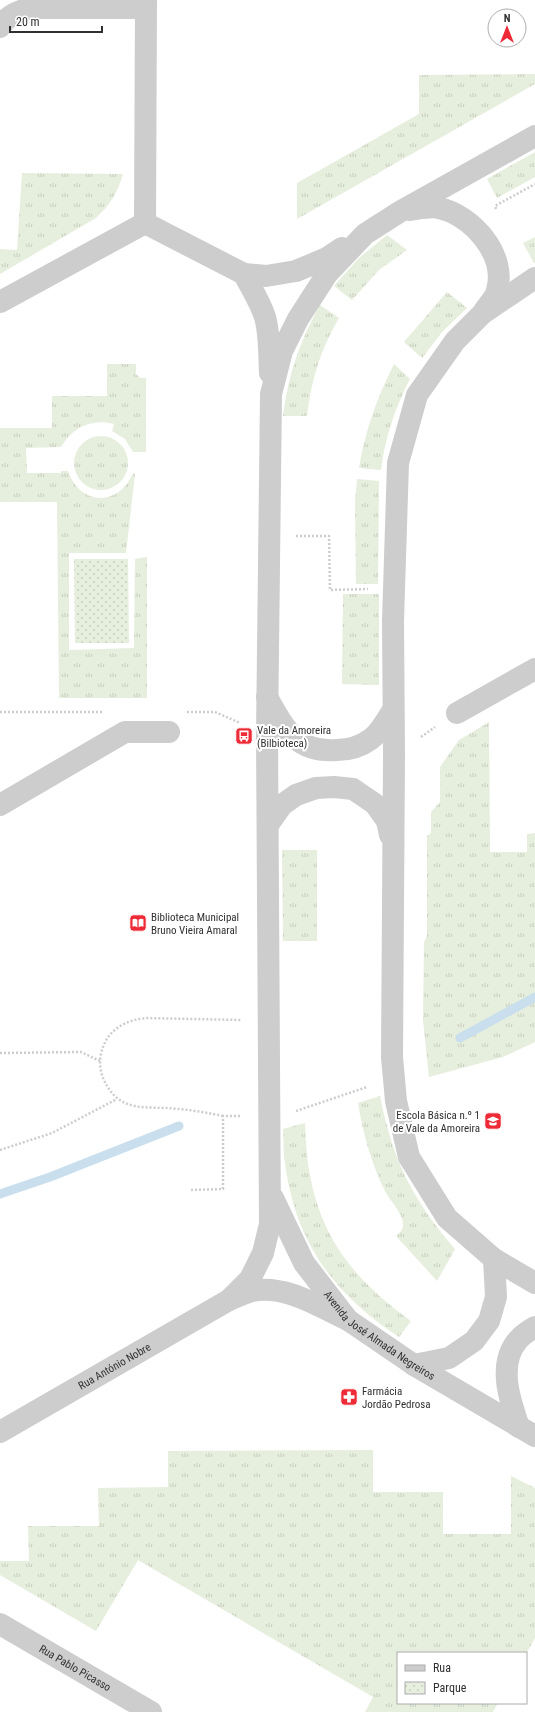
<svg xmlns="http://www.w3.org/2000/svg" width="535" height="1712" font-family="'Roboto Condensed',sans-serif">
	<defs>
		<pattern id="grass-tufts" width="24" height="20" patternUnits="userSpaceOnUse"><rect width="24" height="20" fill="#e6eedd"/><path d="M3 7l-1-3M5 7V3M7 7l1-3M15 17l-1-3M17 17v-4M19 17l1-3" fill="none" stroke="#c6ccbe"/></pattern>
		<pattern id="park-dots" width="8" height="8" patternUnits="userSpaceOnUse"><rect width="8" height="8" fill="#e6eedd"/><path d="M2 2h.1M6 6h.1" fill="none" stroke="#c6ccbe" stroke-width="1.8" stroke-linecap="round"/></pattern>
	</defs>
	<rect width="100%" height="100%" fill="#fff"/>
	<!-- grass -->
	<g fill="url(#grass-tufts)">
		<path d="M535,74V84L297,219V183L419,114V75Z"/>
		<path d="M535,152V177L497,198L487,179Z"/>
		<path d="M22,173L123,174C118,192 110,205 96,218L0,274V249L17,250Z"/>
		<path d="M387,235L407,250L379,270L352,300L334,286L359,258Z"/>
		<path d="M535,237V263H534L523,243Z"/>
		<path d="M447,292L467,308L443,331L422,358L404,342Z"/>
		<path d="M320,305L339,318C320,351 312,378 307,416H283C289,373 299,343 320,305Z"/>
		<path d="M107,364H136V374L140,378H146V452H133L125,439L112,431L114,424C91,418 73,427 61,447L26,448L27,473H61V471H68C80,506 119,507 133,473L135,474L126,553H69V650L134,648L135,559L147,557V698H59L57,502H0V428H52V396H107Z"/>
		<path d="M394,364L410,379C395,408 385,438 381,470L359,468C365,431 377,398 394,364Z"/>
		<circle cx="101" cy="463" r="27"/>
		<path d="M357,479L379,481L378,584H356L355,502Z"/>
		<path d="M343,594H379V685L342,684Z"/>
		<path d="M489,722L490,852H527V834L535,833V1042L503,1057L429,1077L423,1020L424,942L427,936V836L431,833V812L440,802V767L459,740Z"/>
		<path d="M282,850H317V941H283Z"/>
		<path d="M380,1096C393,1161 412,1199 455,1249L437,1281L396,1236C400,1233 404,1229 403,1223C402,1212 390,1201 385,1191C371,1162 363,1134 358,1103Z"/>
		<path d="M305,1123C307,1214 337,1268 411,1321L399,1337C334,1295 295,1241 285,1163C283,1152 284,1140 283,1129Z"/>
		<path d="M373,1450V1492H443V1534H511V1476L535,1488V1638L526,1654L398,1653V1703H498L493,1712H365L373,1697L138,1560L96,1631L0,1575V1561H29L28,1526H99L98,1488L168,1487V1451Z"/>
	</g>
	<!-- park -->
	<path fill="url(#park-dots)" d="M74,559H128L129,643H75Z"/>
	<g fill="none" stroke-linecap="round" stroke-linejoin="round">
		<!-- stream -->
		<g stroke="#c9dfee" stroke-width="9">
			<path d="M460,1038L535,997"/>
			<path d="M0,1194L50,1177L179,1126"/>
		</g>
		<!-- path -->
		<g stroke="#cdcdcd" stroke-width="2.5" stroke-dasharray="2 2" stroke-linecap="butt">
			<path d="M496,209L495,206L535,184"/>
			<path d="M296,536H329L330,590L368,589"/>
			<path d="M0,712H104"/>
			<path d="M187,712H215L240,723"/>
			<path d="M421,737L435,727"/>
			<path d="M0,1053L81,1052L100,1061"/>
			<path d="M296,1111L367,1087"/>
			<path d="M223,1116C208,1113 193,1110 178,1109C147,1105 120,1115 104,1080C99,1070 99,1057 103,1047C110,1028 127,1020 146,1018L241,1020"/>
			<path d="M0,1150L52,1133L117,1099"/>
			<path d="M191,1190L223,1189V1116H242"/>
		</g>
		<!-- minor -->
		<g stroke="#cdcdcd" stroke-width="22">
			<path d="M0,27C8,15 18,11 31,8H146"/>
			<path d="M409,210C418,209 431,206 439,208C472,215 507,255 497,290C496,297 488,305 484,311"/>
			<path d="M145,223L146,0"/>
			<path d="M244,274C251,288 260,302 265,317C270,335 269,355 270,373"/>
			<path d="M535,278L483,313L455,341L417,395L398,463L393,621L394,755L392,1057L396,1101L409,1157L447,1218L494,1259L535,1283"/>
			<path d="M0,302L145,223L244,274L266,276L296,271L327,258L342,248"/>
			<path d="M267,697C285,729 296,753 337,750C350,750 360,747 371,739C380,733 387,719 393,710"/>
			<path d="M457,713L535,669"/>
			<path d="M0,805L125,732H169"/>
			<path d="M268,825L282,805L296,795L316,788L334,787L353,789L375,804L387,821L390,835"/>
			<path id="s1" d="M273,1198L304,1263L348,1320L414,1365L535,1436"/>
			<path d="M229,1300L250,1279L263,1253L270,1224L267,735L271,394L282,351L298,319L327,274L365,234L401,211L535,136"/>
			<path d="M414,1365L449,1358L474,1341L489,1321L496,1297L494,1259"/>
			<path d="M519,1427C510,1401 497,1364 518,1340C522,1335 530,1330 535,1327"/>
			<path id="s2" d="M0,1432L229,1300C237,1297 245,1293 252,1291C285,1284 320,1307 348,1320"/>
			<path id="s3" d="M0,1624L151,1712"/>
		</g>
	</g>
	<!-- icons -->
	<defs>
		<symbol id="bus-square" viewBox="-11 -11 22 22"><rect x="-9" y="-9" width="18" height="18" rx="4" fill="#ef2a37" stroke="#fff"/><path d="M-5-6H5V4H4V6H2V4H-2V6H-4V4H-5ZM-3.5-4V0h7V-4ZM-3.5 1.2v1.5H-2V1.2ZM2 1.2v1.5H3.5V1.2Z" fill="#fff"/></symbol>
		<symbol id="library-square" viewBox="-11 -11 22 22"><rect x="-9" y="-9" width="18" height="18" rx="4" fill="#ef2a37" stroke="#fff"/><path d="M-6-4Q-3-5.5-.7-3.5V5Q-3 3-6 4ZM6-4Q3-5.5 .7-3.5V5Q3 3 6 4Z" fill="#fff"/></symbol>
		<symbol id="school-square" viewBox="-11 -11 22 22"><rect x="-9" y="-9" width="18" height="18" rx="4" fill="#ef2a37" stroke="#fff"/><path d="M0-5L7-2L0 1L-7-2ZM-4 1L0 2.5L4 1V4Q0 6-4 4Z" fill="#fff"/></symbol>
		<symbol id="pharmacy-square" viewBox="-11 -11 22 22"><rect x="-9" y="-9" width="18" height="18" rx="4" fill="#ef2a37" stroke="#fff"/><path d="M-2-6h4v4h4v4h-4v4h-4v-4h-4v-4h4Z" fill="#fff"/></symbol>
	</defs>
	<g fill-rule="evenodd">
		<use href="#bus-square" x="234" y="726" width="20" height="20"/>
		<use href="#library-square" x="128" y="913" width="20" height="20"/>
		<use href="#school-square" x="483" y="1111" width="20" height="20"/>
		<use href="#pharmacy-square" x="339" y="1387" width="20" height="20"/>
	</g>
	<g text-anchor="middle" stroke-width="4" stroke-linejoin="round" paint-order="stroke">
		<!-- poi labels -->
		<g font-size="11" fill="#303030" stroke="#fff" text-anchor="start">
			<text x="257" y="734">Vale da Amoreira<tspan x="257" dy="13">(Bilbioteca)</tspan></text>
			<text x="151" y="921">Biblioteca Municipal<tspan x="151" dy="13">Bruno Vieira Amaral</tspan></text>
			<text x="480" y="1119" text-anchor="end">Escola Básica n.º 1<tspan x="480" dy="13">de Vale da Amoreira</tspan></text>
			<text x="362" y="1395">Farmácia<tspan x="362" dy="13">Jordão Pedrosa</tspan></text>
		</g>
		<!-- street labels -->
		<g font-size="11" fill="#303030" stroke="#fff">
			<text dy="4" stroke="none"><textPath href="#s1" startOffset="178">Avenida José Almada Negreiros</textPath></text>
			<text dy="4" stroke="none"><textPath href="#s2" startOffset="132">Rua António Nobre</textPath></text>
			<text dy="4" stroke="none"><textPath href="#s3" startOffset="87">Rua Pablo Picasso</textPath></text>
		</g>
	</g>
	<!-- legend -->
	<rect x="397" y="1652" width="130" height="52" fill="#ffffff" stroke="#acacac"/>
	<rect x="405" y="1665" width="20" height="6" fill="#cdcdcd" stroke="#acacac"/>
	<text x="433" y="1672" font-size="12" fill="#303030">Rua</text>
	<rect x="405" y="1682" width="20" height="12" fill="url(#park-dots)" stroke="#acacac"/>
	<text x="433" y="1692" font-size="12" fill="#303030">Parque</text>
	<!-- north arrow -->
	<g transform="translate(507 28)"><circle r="19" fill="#ffffff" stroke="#acacac"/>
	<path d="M0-3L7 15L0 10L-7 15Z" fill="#ef2a37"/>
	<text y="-6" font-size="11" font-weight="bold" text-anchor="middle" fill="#303030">N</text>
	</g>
	<!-- scale -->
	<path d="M10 26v6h92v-6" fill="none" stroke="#303030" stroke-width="2"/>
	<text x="16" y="26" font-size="12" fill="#303030" stroke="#ffffff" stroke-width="3" paint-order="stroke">20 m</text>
</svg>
